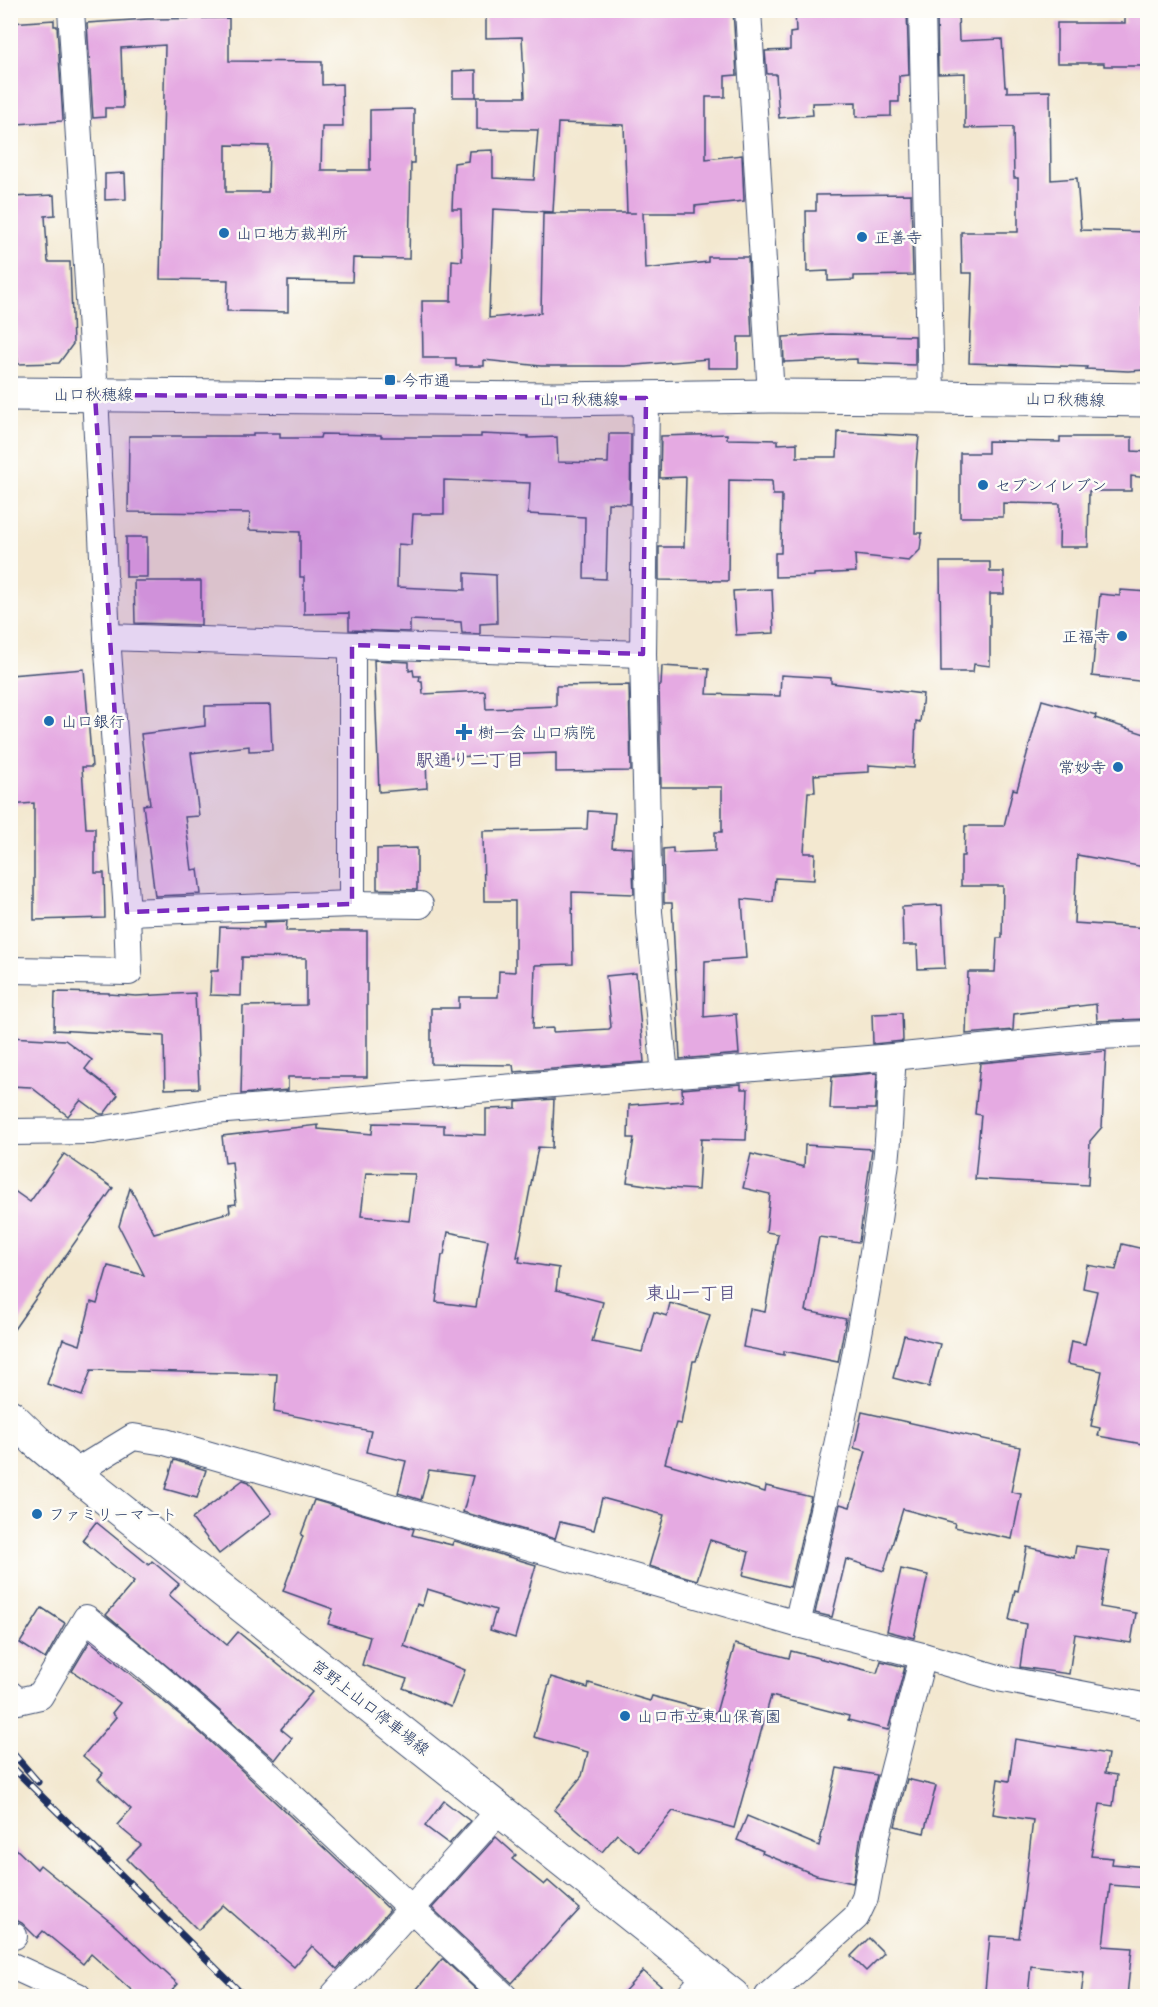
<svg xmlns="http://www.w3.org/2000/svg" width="1158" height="2007" font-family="'Comic Neue','Klee One',sans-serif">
	<rect width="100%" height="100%" fill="#fdfcf7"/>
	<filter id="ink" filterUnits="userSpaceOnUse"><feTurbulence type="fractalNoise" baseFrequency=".0167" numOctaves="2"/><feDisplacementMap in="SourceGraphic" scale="12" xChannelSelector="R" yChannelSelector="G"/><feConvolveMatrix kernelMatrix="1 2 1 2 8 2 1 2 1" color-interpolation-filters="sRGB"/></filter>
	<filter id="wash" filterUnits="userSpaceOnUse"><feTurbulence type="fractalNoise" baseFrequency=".008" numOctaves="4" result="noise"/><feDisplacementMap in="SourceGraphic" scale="24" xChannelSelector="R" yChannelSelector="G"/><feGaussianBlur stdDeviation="1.35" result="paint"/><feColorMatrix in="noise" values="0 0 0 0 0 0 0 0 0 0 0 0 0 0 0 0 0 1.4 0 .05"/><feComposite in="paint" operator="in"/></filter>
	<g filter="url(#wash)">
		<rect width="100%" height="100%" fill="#f3e8d0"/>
		<g id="blocks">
			<!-- building -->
			<g fill="#e5aae2" fill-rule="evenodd">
				<path d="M486,10H733L737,75L725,76V97H706V159L742,155L744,201L695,206V213H643L645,269L708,262V257H748L752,337H738V368H708V359L625,366H541L484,360V366H456V358H423L422,301H451L452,260L462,261L461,209H452L454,163L468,161L469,151L493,150V178L534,180L538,130L477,129V97H525L522,37L486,38ZM558,123L624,125L627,213H636H543L541,313L489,318L493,209L553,212Z"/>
				<path d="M795,10H907L909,75L899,76V102H891V116L856,117V102L812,103L813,115L779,118L776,74H767L765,51L790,50V33L796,32Z"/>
				<path d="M937,10H958L959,41L1002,39L1005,86H1007V92L1050,91L1051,180L1077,178L1081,230L1148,232V307H1142L1145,370L1128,371L1086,369L1087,367L969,363L972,273H962L961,232H1018V178H1014L1013,127L965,128V73L938,74Z"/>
				<path d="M1125,10H1148V66H1104V63H1057V23H1125Z"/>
				<path d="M229,18V61L322,62V85L342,84L343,127H322L321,170H370V110L414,109V163H411L409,259L353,258L352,282L288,281V312L227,311L228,280L160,279L165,45L121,48L123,108H105V117L93,118L87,23L148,19ZM226,145L269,146L268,192H226Z"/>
				<path d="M54,20V26H57L63,120L62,121L17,124V116L10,117V23Z"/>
				<path d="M476,70V97H453V71Z"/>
				<path d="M125,173L126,199L105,200V174Z"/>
				<path d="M911,194L913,275L854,276V280L828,281V271L807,272L806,211H816V195Z"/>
				<path d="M54,195L55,215L45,216L48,262H70L73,344L59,363L18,364L17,353H10V197Z"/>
				<path d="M831,334L915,336V365L857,363V359L784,362L783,337Z"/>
				<path d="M838,432L919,436L916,466L915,533H922L920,550L909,561L855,555L856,572L814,574V576L775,577V553H781L782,495H773L772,481L729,480L728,581L659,580V547H684L686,477L660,478L661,436L727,434V439L778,440V444L797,443V457H837Z"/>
				<path d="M253,433H280V438H320L321,434L381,435V437H481V434L528,436V438L557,437L558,462L608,463L609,434H631L630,504L608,503L606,579L584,578L585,517L528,514L530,483L444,480V514H413L411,545L398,544L397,587L465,590V573L496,575L497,623L480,624V634L462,633L461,622L410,620V632L349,630V613L304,614V577H300V532L249,530L250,513L128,512L129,436H253Z"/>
				<path d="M1060,437H1132V451L1148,452V478L1131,476V491H1089L1088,547H1059L1060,504L1003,503V517H960V453H988V441L1060,442Z"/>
				<rect x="126" y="537" width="21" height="40"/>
				<path d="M940,562H990V572H1004V594H990V666L974,664L973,672H941Z"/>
				<path d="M134,581H201V625L135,623Z"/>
				<path d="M772,589L774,633L736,635L733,591Z"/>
				<path d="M1120,590L1148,592V682L1092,676L1100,594L1120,596Z"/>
				<path d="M374,660L409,662V671L413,670L414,676H420L419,681H422L423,694L485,691L486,709L556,706V686L629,685L631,771L556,772V753L426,758L427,788L379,792Z"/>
				<path d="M662,666L709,669L707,694L780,696L781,675L831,678V683L923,694L920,722L916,721L914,768L869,765V772L814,775L815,792H808L804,853H815L814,880L775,878L773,902L742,899L746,958L705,961L704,1017L736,1014L739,1054L680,1059L672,903H664L663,849L673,848V853L715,851V832H722V787H661L659,685H661Z"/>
				<path d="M84,669L92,767H82L86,828H95V873H104L105,918L34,920V803L10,805V675Z"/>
				<path d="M1042,700L1096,715L1095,718L1148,735V849L1144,867L1077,855L1074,923L1148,928L1145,1019L1097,1021L1096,1004L1014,1014L1013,1030L966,1034L968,972H995L997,938H1002L1003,886H961V856H964L965,826H1004L1013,789L1017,790Z"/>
				<path d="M270,705L272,750L249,751V746L191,753L199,816L185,817L192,870L198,869L201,894L155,896L143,805L150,804L141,734L205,726V706Z"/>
				<path d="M588,811L615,813L612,847L632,848L634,894L572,892L573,964L535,965L533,1029L553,1028V1032L609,1029L611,1027L606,976L636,973L644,1062L514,1072L513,1065L431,1064V1008H459V997H498L499,971L515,972V901H484L483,831L587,829Z"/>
				<path d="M417,848V890L377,889V849Z"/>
				<path d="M942,905L945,968L918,969L917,945H903L902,907Z"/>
				<path d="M287,921L286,931H367V1077H288V1090L241,1094L243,1006L306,1005V958L242,957L241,996L210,995L211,971H218L220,927L264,928V922Z"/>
				<path d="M55,992L109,993V994L136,996L195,993L199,1088L165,1089L164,1036L54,1030Z"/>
				<path d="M902,1013L903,1041L873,1044L872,1014Z"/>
				<path d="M10,1037L65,1040L92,1060L85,1069L118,1095L104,1114H100L81,1100L68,1116L31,1087L10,1086Z"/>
				<path d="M1106,1051L1102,1127L1090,1141L1088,1185L975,1179L981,1115L975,1114L980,1063Z"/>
				<path d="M875,1073L877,1074L875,1109H830L832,1077Z"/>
				<path d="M741,1084V1089H748L746,1140L701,1139L698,1190L666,1188L627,1182L634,1138H628L629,1105L683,1101L682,1089Z"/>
				<path d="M554,1099L552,1148L538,1147L517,1257H520L519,1262L559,1268L556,1290L603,1302L592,1342L642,1352L654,1312L667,1316L670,1303L710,1315L696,1361H693L681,1424L676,1423L665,1463L765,1492L766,1486L811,1497L790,1587L743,1575L749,1552L710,1540L697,1580L649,1566L664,1515L602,1498L594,1530L560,1522L555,1539L463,1512L473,1476L429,1470L421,1500L398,1493L406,1461L366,1452L371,1431L274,1412L277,1374L91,1370L82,1396L47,1384L63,1339L80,1345L91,1302L97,1304L108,1266L144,1275L119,1226L130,1188L154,1233L230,1212L229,1205L236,1204L232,1162L225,1163L222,1136L318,1125V1129L372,1134L373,1123L444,1125V1133L486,1135V1109L516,1108V1102ZM366,1173L415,1174L409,1221L361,1216ZM448,1232L488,1240L476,1307L436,1302L442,1255H444Z"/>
				<path d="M805,1145L872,1149L859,1242L819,1237L806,1311L846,1319L838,1362L784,1351V1355L743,1347L750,1309L765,1312L778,1234L766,1232L770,1194L743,1188L751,1154L804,1167Z"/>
				<path d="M64,1154L113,1188L10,1335V1188L30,1202Z"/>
				<path d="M1122,1244L1148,1250V1445L1098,1436L1100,1428L1091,1426L1102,1371L1067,1364L1071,1341L1085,1344L1097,1291L1083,1288L1087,1265L1116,1270Z"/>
				<path d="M904,1335L940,1344L929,1387L893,1378Z"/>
				<path d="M862,1412L1020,1447L1011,1492L1021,1494L1012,1539L954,1527L955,1523L903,1509L884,1571L846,1559L832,1617L815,1613L840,1504L850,1507L866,1451L854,1448Z"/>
				<path d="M174,1460L206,1470L197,1498L165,1489Z"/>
				<path d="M243,1480L249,1482L272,1513L219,1554L192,1519Z"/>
				<path d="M314,1500L414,1529L412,1535L452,1545L453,1542L455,1541L536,1565L515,1638L490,1630L496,1610L427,1589L422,1606L417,1604L404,1646L465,1670L451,1707L403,1688L407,1679L362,1665L370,1637L328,1624L333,1609L283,1591L303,1536L301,1535Z"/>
				<path d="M96,1522L149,1565L152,1561L179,1584L169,1595L227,1645L238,1632L312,1692L281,1729L292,1738L275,1760L204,1697L106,1615L134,1582L82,1540Z"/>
				<path d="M1076,1546L1109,1551L1100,1607L1136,1613L1131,1643L1075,1634L1069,1674L1020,1667L1026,1624L1009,1620L1015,1590L1018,1591L1027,1547L1074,1558Z"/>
				<path d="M901,1569L928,1575L914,1638L887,1631Z"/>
				<path d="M42,1608L65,1623L45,1659L20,1643Z"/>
				<path d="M90,1641L185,1719L237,1766L390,1910L337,1969L312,1946L294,1967L223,1905L198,1930L127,1859L141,1845L117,1825L131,1809L98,1779L103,1773L83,1756L116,1717L112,1713L120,1703L72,1671Z"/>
				<path d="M735,1644L789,1658L791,1651L877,1673L881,1661L905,1667L888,1730L848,1720L849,1716L771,1696L734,1828L673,1811L639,1852L617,1834L602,1852L554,1810L582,1776L588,1752L534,1737L551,1677L588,1688L589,1683L650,1701L652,1696L716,1713Z"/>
				<path d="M1015,1739L1108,1754L1105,1773L1117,1775L1113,1806L1100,1804L1091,1856L1113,1858L1112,1864L1148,1867V1888L1110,1885L1103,1946L1132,1948L1127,1996H1081L1084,1972L1031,1966L1028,1995L985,1991L990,1936L1019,1938L1033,1820L993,1814L998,1779L1009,1781Z"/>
				<path d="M837,1768L877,1775L861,1835L853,1883L816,1875L762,1853L763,1851L737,1840L747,1816L819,1846Z"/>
				<path d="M907,1779L936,1786L924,1833L895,1826Z"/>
				<path d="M444,1801L470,1821L449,1844L425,1826Z"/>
				<path d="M496,1837L516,1855L512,1859L544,1885L548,1881L580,1909L512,1983L432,1908Z"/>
				<path d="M10,1843L37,1869L40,1865L113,1924L178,1984L167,1996H138L91,1954L83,1964L43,1931L37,1938L22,1923L10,1917Z"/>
				<path d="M869,1938L884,1953L866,1971L851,1956Z"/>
				<path d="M442,1959H443L483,1996H411Z"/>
				<path d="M643,1971L673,1996H620Z"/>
			</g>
		</g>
	</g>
	<g filter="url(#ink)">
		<use href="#blocks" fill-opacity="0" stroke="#3b4b6f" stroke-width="1.5"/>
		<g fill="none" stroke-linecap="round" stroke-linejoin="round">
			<defs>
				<g id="street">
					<path d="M748,10L771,396"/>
					<path d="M922,10L931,397"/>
					<path d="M646,398L643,654L649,912L665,1075"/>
					<path d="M107,637L643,654"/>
					<path d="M352,904V645"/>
					<path d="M127,912L352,904L420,905"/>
					<path d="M10,970L129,972L127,912L107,637L95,395L71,10"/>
					<path d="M10,1132L92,1131L214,1111L893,1057L1098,1036L1148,1034"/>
					<path d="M74,1473L133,1437L165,1442L797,1624L923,1656L998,1678L1148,1707"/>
					<path d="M797,1624C833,1471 866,1318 886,1162C890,1128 890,1092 893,1057"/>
					<path d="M10,1694L18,1701L40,1696L86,1618C234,1734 367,1869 504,1996"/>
					<path d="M10,1936H14"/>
					<path d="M10,1965L78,1996"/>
					<path d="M333,1996L500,1810"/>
					<path d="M689,1996L707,1975"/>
					<path d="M768,1996L856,1917L865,1898L876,1838L923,1656"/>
				</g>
				<g id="secondary">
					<path d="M10,394L554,399L771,396L931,397L1148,400"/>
					<path d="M10,1416L36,1441L74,1473L350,1691L733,1996"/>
				</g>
			</defs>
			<!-- street casing -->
			<use href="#street" stroke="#3b4b6f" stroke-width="28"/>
			<!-- secondary casing -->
			<use href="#secondary" stroke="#3b4b6f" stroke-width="35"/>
			<!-- street -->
			<use href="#street" stroke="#fff" stroke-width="26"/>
			<!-- secondary -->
			<use href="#secondary" stroke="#fff" stroke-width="33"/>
			<defs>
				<g id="rail">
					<path d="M10,1750L38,1782"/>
					<path d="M10,1765L244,1996"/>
				</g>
			</defs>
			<!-- rail casing -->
			<use href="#rail" stroke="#1b2f5e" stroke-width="7"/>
			<!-- rail -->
			<use href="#rail" stroke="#fdfcf7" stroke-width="4.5" stroke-dasharray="14" stroke-linecap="butt"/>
		</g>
	</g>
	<!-- marked area -->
	<path fill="#7b2cbf" fill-opacity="0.2" stroke="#7b2cbf" stroke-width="4.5" stroke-dasharray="12 8" stroke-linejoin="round" d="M95,395L646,398L643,654L352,645V904L127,912Z"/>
	<!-- markers -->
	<g fill="#1f6fb2" stroke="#fdfcf7" stroke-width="2">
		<circle cx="224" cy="233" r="6"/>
		<circle cx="862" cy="237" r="6"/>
		<rect x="384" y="374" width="12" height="12" rx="3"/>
		<circle cx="983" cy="485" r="6"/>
		<circle cx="1122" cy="636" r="6"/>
		<circle cx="49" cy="721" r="6"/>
		<path d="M461 723h6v6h6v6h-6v6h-6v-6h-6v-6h6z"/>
		<circle cx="1118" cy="767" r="6"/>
		<circle cx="37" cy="1514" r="6"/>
		<circle cx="625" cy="1716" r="6"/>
	</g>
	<g text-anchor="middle" stroke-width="5" stroke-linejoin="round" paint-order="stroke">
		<!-- poi labels -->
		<g font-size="16" fill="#1b2f5e" stroke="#fdfcf7" text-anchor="start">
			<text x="236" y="239">山口地方裁判所</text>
			<text x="874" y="243">正善寺</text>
			<text x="402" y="386">今市通</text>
			<text x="995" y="491">セブンイレブン</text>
			<text x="1110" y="642" text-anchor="end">正福寺</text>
			<text x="61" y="727">山口銀行</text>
			<text x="478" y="738">樹一会 山口病院</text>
			<text x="1106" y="773" text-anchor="end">常妙寺</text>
			<text x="49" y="1520">ファミリーマート</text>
			<text x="637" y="1722">山口市立東山保育園</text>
		</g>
		<!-- street labels -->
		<g font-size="16" fill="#1b2f5e" stroke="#fdfcf7">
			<text x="93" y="400">山口秋穂線</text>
			<text x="579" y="405">山口秋穂線</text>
			<text transform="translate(1065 399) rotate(1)" y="6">山口秋穂線</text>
			<text transform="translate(371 1707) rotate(38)" y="6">宮野上山口停車場線</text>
		</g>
		<!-- neighbourhood labels -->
		<g font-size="18" font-weight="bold" fill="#625a8c" stroke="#fdfcf7">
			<text x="470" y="766">駅通り二丁目</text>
			<text x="691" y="1299">東山一丁目</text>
		</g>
	</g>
	<!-- margin -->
	<rect width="1158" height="2007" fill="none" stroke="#fdfcf7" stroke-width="36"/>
</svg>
